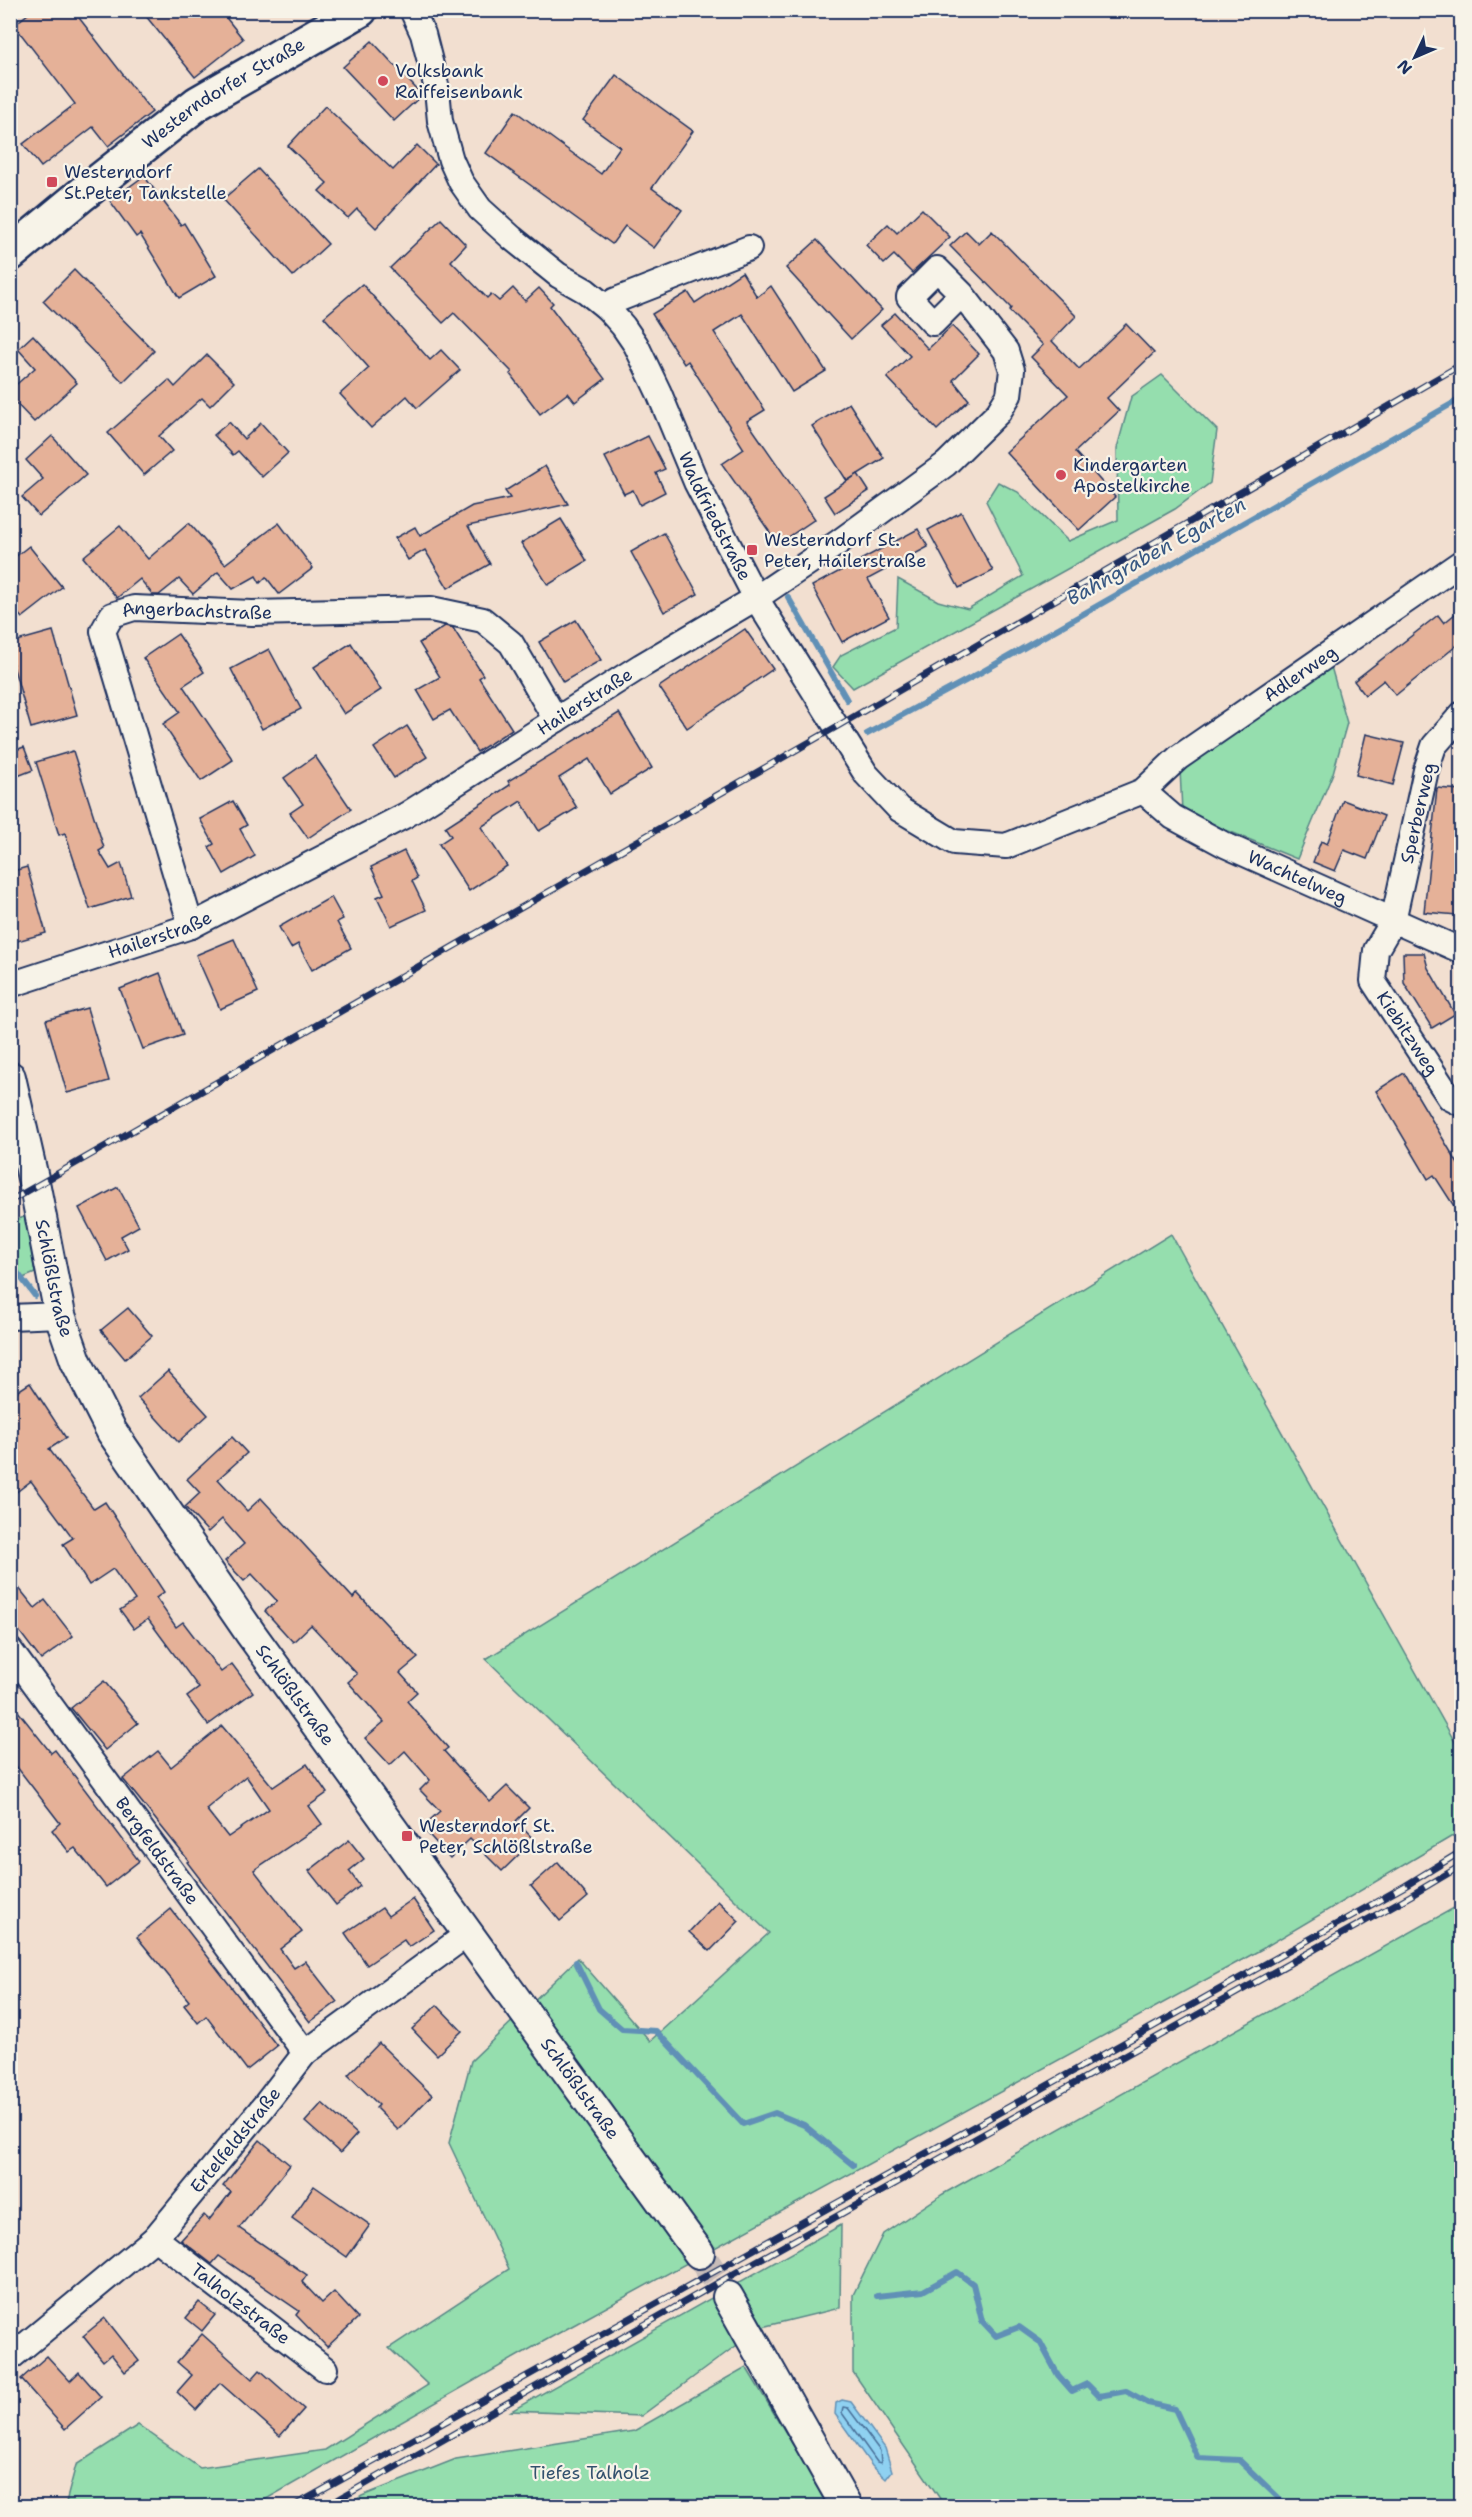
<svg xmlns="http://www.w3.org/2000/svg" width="1472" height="2517" font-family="'Shantell Sans',sans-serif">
	<rect width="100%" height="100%" fill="#f2dfd0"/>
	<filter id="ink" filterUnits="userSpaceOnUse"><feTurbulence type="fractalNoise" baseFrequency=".0167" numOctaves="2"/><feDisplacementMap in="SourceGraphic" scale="12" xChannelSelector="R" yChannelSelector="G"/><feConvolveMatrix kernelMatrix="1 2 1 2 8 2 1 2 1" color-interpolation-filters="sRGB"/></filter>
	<g filter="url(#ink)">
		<!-- green -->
		<g fill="#95deae" stroke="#588686" stroke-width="1.5">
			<path d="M1162,375L1217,430L1210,483L1175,509L853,688L833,667L841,655L896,627L898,579L938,601L968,609L1023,576L986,501L998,482L1018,492L1068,541L1118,520L1117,448L1131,397Z"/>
			<path d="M1330,663L1347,723L1333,773L1297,859L1182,812L1180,769Z"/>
			<path d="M26,1216L35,1273L11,1283V1222Z"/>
			<path d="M1171,1234L1461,1753V1831L1262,1949L537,2345L254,2506H65L76,2465L138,2425L200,2468L325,2450L428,2385L389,2348L509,2269L449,2143L471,2061L578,1958L650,2041L769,1933L486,1659Z"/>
			<path d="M1461,1904V2506H945L853,2372V2295L883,2234L943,2194Z"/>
			<path d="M841,2225L840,2308L766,2326L730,2350L641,2416L511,2411Z"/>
			<path d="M746,2367L830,2506H346L362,2496L456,2459L634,2431Z"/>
		</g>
		<!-- water -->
		<path fill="#8fd1f1" stroke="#6190b6" stroke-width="1.5" d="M842,2400L851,2402L885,2448L892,2471L886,2479L872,2466L835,2414L836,2403Z"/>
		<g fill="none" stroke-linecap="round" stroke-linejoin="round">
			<!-- shore -->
			<path stroke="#497099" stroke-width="1.5" d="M843,2407L848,2408L880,2451L881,2463L877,2462L842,2413Z"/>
			<!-- stream -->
			<g stroke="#6190b6" stroke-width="6">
				<path d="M788,597L847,700"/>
				<path d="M867,734L978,674L1462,398"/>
				<path d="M10,1263L35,1296"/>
				<path d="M576,1962L599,2009L622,2029L656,2031L743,2124L775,2113L804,2125L853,2165"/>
				<path d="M877,2296L923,2291L957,2272L973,2284L982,2321L996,2336L1019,2327L1040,2342L1058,2375L1072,2391L1087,2384L1099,2396L1126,2391L1148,2403L1175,2409L1198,2458L1239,2460L1287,2506"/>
			</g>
		</g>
		<!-- building -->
		<g fill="#e5b198" stroke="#1b2f5e" stroke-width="1.5" fill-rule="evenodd">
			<path d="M33,10H73L152,112L108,146L93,127L41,167L23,144L75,104L14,25Z"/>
			<path d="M141,10H220L243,39L195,77Z"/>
			<path d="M372,41L422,95L394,121L343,67Z"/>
			<path d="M616,75L693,131L652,188L682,210L654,248L625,226L612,244L486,153L515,111L601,174L620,147L583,120Z"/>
			<path d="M325,106L393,170L417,145L436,164L376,228L357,209L348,218L319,191L327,183L288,146Z"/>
			<path d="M258,169L328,244L293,276L223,199Z"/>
			<path d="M144,176L181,225L184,223L216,276L179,298L140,234L136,237L110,201Z"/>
			<path d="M922,209L950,237L912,273L894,255L884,264L866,245L888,224L897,233Z"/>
			<path d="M441,219L466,245L451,261L487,298L491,294L499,301L513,288L525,301L539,288L553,303L550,306L605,379L575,402L568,393L540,414L510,374L512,372L454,313L443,323L390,268Z"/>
			<path d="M966,231L979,244L992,231L1076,316L1052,341L1079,369L1126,324L1154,353L1107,398L1119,411L1075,452L1115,497L1079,530L1006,452L1068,395L1031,357L1043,345L1009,311L1011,308L950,246Z"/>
			<path d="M817,240L882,310L851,339L786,268Z"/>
			<path d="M74,270L154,351L123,382L43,301Z"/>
			<path d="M742,272L757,297L771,286L826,371L792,392L742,314L714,332L765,410L747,421L815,519L778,544L722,464L744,449L688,361L684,364L652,314L688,292L695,303Z"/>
			<path d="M362,284L430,360L441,350L460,370L417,408L407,396L371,428L340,394L369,368L324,317Z"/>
			<path d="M895,313L928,349L952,326L979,354L953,380L969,400L937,430L887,377L910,356L881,325Z"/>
			<path d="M33,335L77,383L34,422L10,397V390L35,368L18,349Z"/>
			<path d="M207,355L234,382L210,406L202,398L159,436L172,451L144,475L108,433L169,380L175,387Z"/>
			<path d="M849,403L884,458L847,481L812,426Z"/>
			<path d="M229,422L244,439L261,423L288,453L262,477L238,451L233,455L214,435Z"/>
			<path d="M52,436L86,475L39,516L22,497L43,479L26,460Z"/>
			<path d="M648,436L665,469L656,473L665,492L640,505L633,490L624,494L605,457Z"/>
			<path d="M545,466L568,504L468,526L490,564L448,588L425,550L408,560L395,538L415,527L420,536L472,506L510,498L505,491Z"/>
			<path d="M858,474L869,491L835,513L824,496Z"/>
			<path d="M961,512L993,571L959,588L928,530Z"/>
			<path d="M561,519L587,561L548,585L521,543Z"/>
			<path d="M189,523L225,564L279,523L313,568L279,594L266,577L260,583L256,576L233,589L218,572L193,594L179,579L159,595H153L140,579L117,598L83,557L120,526L148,559Z"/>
			<path d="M918,529L928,547L868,579L889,617L842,642L812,586Z"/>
			<path d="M664,533L698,594L664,612L631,552Z"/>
			<path d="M29,546L62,587L22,618L10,604V561Z"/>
			<path d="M1461,609V642L1396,695L1384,680L1365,695L1354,681L1438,615L1444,623Z"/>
			<path d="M576,620L601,660L563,682L539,642Z"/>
			<path d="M445,626L453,628L483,675L479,678L512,729L477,752L450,710L434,719L417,690L440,677L419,643Z"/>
			<path d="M745,629L773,669L687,728L659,687Z"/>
			<path d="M53,631L77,715L31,728L10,655V643Z"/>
			<path d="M178,634L204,672L183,686L233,760L201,781L163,724L180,712L143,658Z"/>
			<path d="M351,643L381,690L344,714L314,667Z"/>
			<path d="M269,649L301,709L262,729L231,669Z"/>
			<path d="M619,713L652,768L610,794L589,759L559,778L577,808L539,831L521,801L481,827L507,866L469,891L439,844L451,836L445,827L510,785L508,781Z"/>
			<path d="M407,726L427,757L394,778L374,748Z"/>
			<path d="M1366,734L1404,743L1393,785L1356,775Z"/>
			<path d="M24,747L33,770L10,779V752Z"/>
			<path d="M73,751L104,848L99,851L110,869L121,863L131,896L90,909L65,833L59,835L36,762Z"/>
			<path d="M315,756L351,809L308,838L290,813L303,804L284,778Z"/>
			<path d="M1437,788L1461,790V863L1457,915L1424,912Z"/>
			<path d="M1343,800L1384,816L1367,859L1344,850L1335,871L1313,862L1321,841L1327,844Z"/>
			<path d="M233,801L247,825L240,829L255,856L224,874L209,847L214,844L200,819Z"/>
			<path d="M404,851L417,878L412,881L426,910L391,926L377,897L384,894L371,867Z"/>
			<path d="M27,867L46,933L10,943V872Z"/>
			<path d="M331,897L343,919L337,922L351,948L312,970L298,944L291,948L279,927Z"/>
			<path d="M234,939L258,992L220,1009L196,955Z"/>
			<path d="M1403,953H1424L1428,968L1455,1014L1432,1028L1404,983Z"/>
			<path d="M160,973L183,1035L143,1049L120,989Z"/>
			<path d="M87,1008L109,1081L67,1093L46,1020Z"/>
			<path d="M1404,1073L1461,1169V1217L1434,1175L1428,1179L1376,1091Z"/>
			<path d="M118,1187L139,1226L121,1236L128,1249L107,1261L79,1208Z"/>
			<path d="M128,1308L152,1336L125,1359L101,1330Z"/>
			<path d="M168,1371L208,1415L178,1442L138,1398Z"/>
			<path d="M30,1383L66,1438L49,1449L94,1509L105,1502L164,1592L156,1598L176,1627L183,1622L221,1672L232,1664L253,1692L208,1725L187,1697L199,1688L148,1619L134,1629L120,1610L135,1600L113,1569L89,1585L63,1544L73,1538L31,1481L10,1497V1396Z"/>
			<path d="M232,1437L247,1453L218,1479L247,1511L261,1498L353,1598L357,1593L418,1658L400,1673L417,1692L407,1701L448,1748L444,1751L490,1802L507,1786L529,1808L516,1821L534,1840L502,1871L470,1839L450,1858L422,1827L440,1811L420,1790L430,1780L405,1751L390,1765L365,1738L384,1722L348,1682L357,1674L311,1625L293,1642L265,1611L277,1601L252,1574L244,1581L225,1561L244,1544L222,1519L208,1532L185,1507L200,1493L187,1479Z"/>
			<path d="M10,1577L35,1608L45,1600L73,1636L41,1660L10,1619Z"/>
			<path d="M104,1681L138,1723L105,1750L71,1708Z"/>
			<path d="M10,1701L51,1753L55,1750L139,1861L106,1887L75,1848L69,1852L52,1830L60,1823L10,1758Z"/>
			<path d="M222,1726L273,1787L307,1764L327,1793L309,1806L322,1824L254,1870L302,1932L280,1949L294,1968L305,1961L337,2002L310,2022L187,1862L189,1861L123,1779L158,1751L171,1767ZM246,1776L269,1809L228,1837L206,1809Z"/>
			<path d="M349,1840L364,1859L349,1871L360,1886L336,1905L309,1871Z"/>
			<path d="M558,1862L588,1897L560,1921L531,1886Z"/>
			<path d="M413,1899L434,1930L409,1947L404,1940L367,1965L345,1933L382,1908L388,1916Z"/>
			<path d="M718,1901L739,1921L710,1951L689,1932Z"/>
			<path d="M171,1909L277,2046L247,2070L206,2016L198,2023L184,2005L189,2001L137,1937Z"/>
			<path d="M437,2005L462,2031L437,2055L412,2029Z"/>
			<path d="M379,2043L432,2095L398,2130L376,2108L379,2105L348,2075Z"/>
			<path d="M322,2103L357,2134L340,2153L305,2122Z"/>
			<path d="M260,2140L290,2165L239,2228L307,2275L302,2282L322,2303L334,2292L358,2318L327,2347L296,2315L299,2311L219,2256L212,2264L181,2240L204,2215L209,2220L231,2192L223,2186Z"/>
			<path d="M314,2186L370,2225L347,2257L292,2218Z"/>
			<path d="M199,2302L215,2315L202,2331L186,2318Z"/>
			<path d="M105,2318L139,2361L125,2372L111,2354L103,2361L83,2336Z"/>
			<path d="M202,2334L252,2379L260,2370L304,2409L280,2436L220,2383L196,2410L177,2392L192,2375L177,2362Z"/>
			<path d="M47,2356L70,2381L79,2372L101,2397L65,2429L21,2379Z"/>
		</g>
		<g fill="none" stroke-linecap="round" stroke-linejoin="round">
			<!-- tertiary-tunnel -->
			<path stroke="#c7bcb9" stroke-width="30" stroke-dasharray="30 15" stroke-linecap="butt" d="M699,2253L728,2297"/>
			<defs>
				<g id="minor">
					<path id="s1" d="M412,10L423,34L437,89L440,121L451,160L461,182L480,209L512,238L558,275L586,291L607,308L623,326L636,345L659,393L696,482L756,598L866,774L899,809L954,842L1006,846L1143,791L1178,758L1462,562"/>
					<path d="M607,308L614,301L749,248"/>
					<path id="s2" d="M1462,714L1434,746L1426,770L1393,921L1376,950L1373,981L1450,1098L1462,1104"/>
					<path id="s3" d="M1143,791L1173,817L1225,845L1462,951"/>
					<path id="s4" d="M191,926L103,631L112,615L134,608L252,613L431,609L483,620L511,643L556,720"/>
					<path id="s5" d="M10,985L191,926L406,815L641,666L756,598L839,542L946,464L998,413L1009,395L1012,370L1006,351L962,294L937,269L909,297L933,323L962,294"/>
					<path d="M10,1317L60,1315"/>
					<path id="s6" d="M10,1650L305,2053"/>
					<path id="s7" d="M155,2238L325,2369"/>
					<path id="s8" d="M10,2358L155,2238L264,2106L305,2053L469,1933"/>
				</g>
				<g id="tertiary">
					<path id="s9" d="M10,1077L35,1187L60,1315L76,1361L112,1432L251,1634L699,2253"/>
					<path d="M728,2297L846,2506"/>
				</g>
				<g id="secondary">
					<path id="s10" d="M10,254L80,196L198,103L360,10"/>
				</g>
			</defs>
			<!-- minor casing -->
			<use href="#minor" stroke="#1b2f5e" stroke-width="28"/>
			<!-- tertiary casing -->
			<use href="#tertiary" stroke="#1b2f5e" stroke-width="34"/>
			<!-- secondary casing -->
			<use href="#secondary" stroke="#1b2f5e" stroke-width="38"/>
			<!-- minor -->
			<use href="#minor" stroke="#f7f3e8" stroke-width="24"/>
			<!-- tertiary -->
			<use href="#tertiary" stroke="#f7f3e8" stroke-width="30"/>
			<!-- secondary -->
			<use href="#secondary" stroke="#f7f3e8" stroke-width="33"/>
			<defs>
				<g id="rail">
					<path d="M10,1201L836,727L1462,364"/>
					<path d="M294,2506L1405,1886L1462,1851"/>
					<path d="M327,2506L737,2272L1410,1896L1462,1865"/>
				</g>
			</defs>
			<!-- rail casing -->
			<use href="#rail" stroke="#1b2f5e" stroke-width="7"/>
			<!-- rail -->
			<use href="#rail" stroke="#f7f3e8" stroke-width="4.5" stroke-dasharray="14" stroke-linecap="butt"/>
		</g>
	</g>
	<!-- markers -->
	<g fill="#d1495b" stroke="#f7f3e8" stroke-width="2">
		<circle cx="383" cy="81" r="6"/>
		<rect x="46" y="176" width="12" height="12" rx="3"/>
		<circle cx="1061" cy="475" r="6"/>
		<rect x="746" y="544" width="12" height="12" rx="3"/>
		<rect x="401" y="1830" width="12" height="12" rx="3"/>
	</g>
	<g text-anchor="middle" stroke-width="4.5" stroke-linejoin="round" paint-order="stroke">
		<!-- poi labels -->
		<g font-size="18" fill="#1b2f5e" stroke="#f7f3e8" text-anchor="start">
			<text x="395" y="77">Volksbank<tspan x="395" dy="21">Raiffeisenbank</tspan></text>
			<text x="64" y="178">Westerndorf<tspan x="64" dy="21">St.Peter, Tankstelle</tspan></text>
			<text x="1073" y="471">Kindergarten<tspan x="1073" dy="21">Apostelkirche</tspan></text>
			<text x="764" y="546">Westerndorf St.<tspan x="764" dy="21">Peter, Hailerstraße</tspan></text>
			<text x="419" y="1832">Westerndorf St.<tspan x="419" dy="21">Peter, Schlößlstraße</tspan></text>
		</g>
		<!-- street labels -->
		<g font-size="18" fill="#1b2f5e" stroke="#f7f3e8">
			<text dy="6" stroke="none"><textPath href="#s10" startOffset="268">Westerndorfer Straße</textPath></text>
			<text dy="6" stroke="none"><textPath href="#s1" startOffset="610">Waldfriedstraße</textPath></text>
			<text dy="6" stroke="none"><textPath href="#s4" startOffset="412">Angerbachstraße</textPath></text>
			<text dy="6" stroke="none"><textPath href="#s1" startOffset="1418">Adlerweg</textPath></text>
			<text dy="6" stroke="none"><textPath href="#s5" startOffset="644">Hailerstraße</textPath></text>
			<text transform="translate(1418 813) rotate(-77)" y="6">Sperberweg</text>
			<text dy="6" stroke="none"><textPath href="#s3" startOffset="178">Wachtelweg</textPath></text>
			<text dy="6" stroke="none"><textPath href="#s5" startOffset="158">Hailerstraße</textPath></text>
			<text dy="6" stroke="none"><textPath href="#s2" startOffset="350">Kiebitzweg</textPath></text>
			<text dy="6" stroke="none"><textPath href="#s9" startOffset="206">Schlößlstraße</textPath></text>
			<text dy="6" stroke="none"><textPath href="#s9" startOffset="692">Schlößlstraße</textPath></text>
			<text dy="6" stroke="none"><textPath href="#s6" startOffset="249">Bergfeldstraße</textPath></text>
			<text dy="6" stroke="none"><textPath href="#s9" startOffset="1178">Schlößlstraße</textPath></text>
			<text dy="6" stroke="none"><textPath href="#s8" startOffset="315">Ertelfeldstraße</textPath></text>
			<text dy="6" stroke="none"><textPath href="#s7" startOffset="108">Talholzstraße</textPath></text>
		</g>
		<!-- park labels -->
		<g font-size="18" fill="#33526e" stroke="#f7f3e8">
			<text x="590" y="2479">Tiefes Talholz</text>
		</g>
		<!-- water labels -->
		<g font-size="20" font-style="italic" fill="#385883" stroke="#f7f3e8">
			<text transform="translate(1156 551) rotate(-29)" y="7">Bahngraben Egarten</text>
		</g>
	</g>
	<!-- margin -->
	<rect width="1472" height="2517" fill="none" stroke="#f7f3e8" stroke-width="36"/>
	<rect x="18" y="18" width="1436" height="2481" fill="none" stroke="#1b2f5e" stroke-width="2" filter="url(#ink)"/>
	<!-- north arrow -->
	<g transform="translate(1415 57) rotate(226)" stroke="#f7f3e8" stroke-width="4.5" paint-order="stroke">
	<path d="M0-4.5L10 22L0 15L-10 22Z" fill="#1b2f5e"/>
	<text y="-9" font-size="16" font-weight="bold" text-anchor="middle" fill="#1b2f5e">N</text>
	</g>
</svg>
